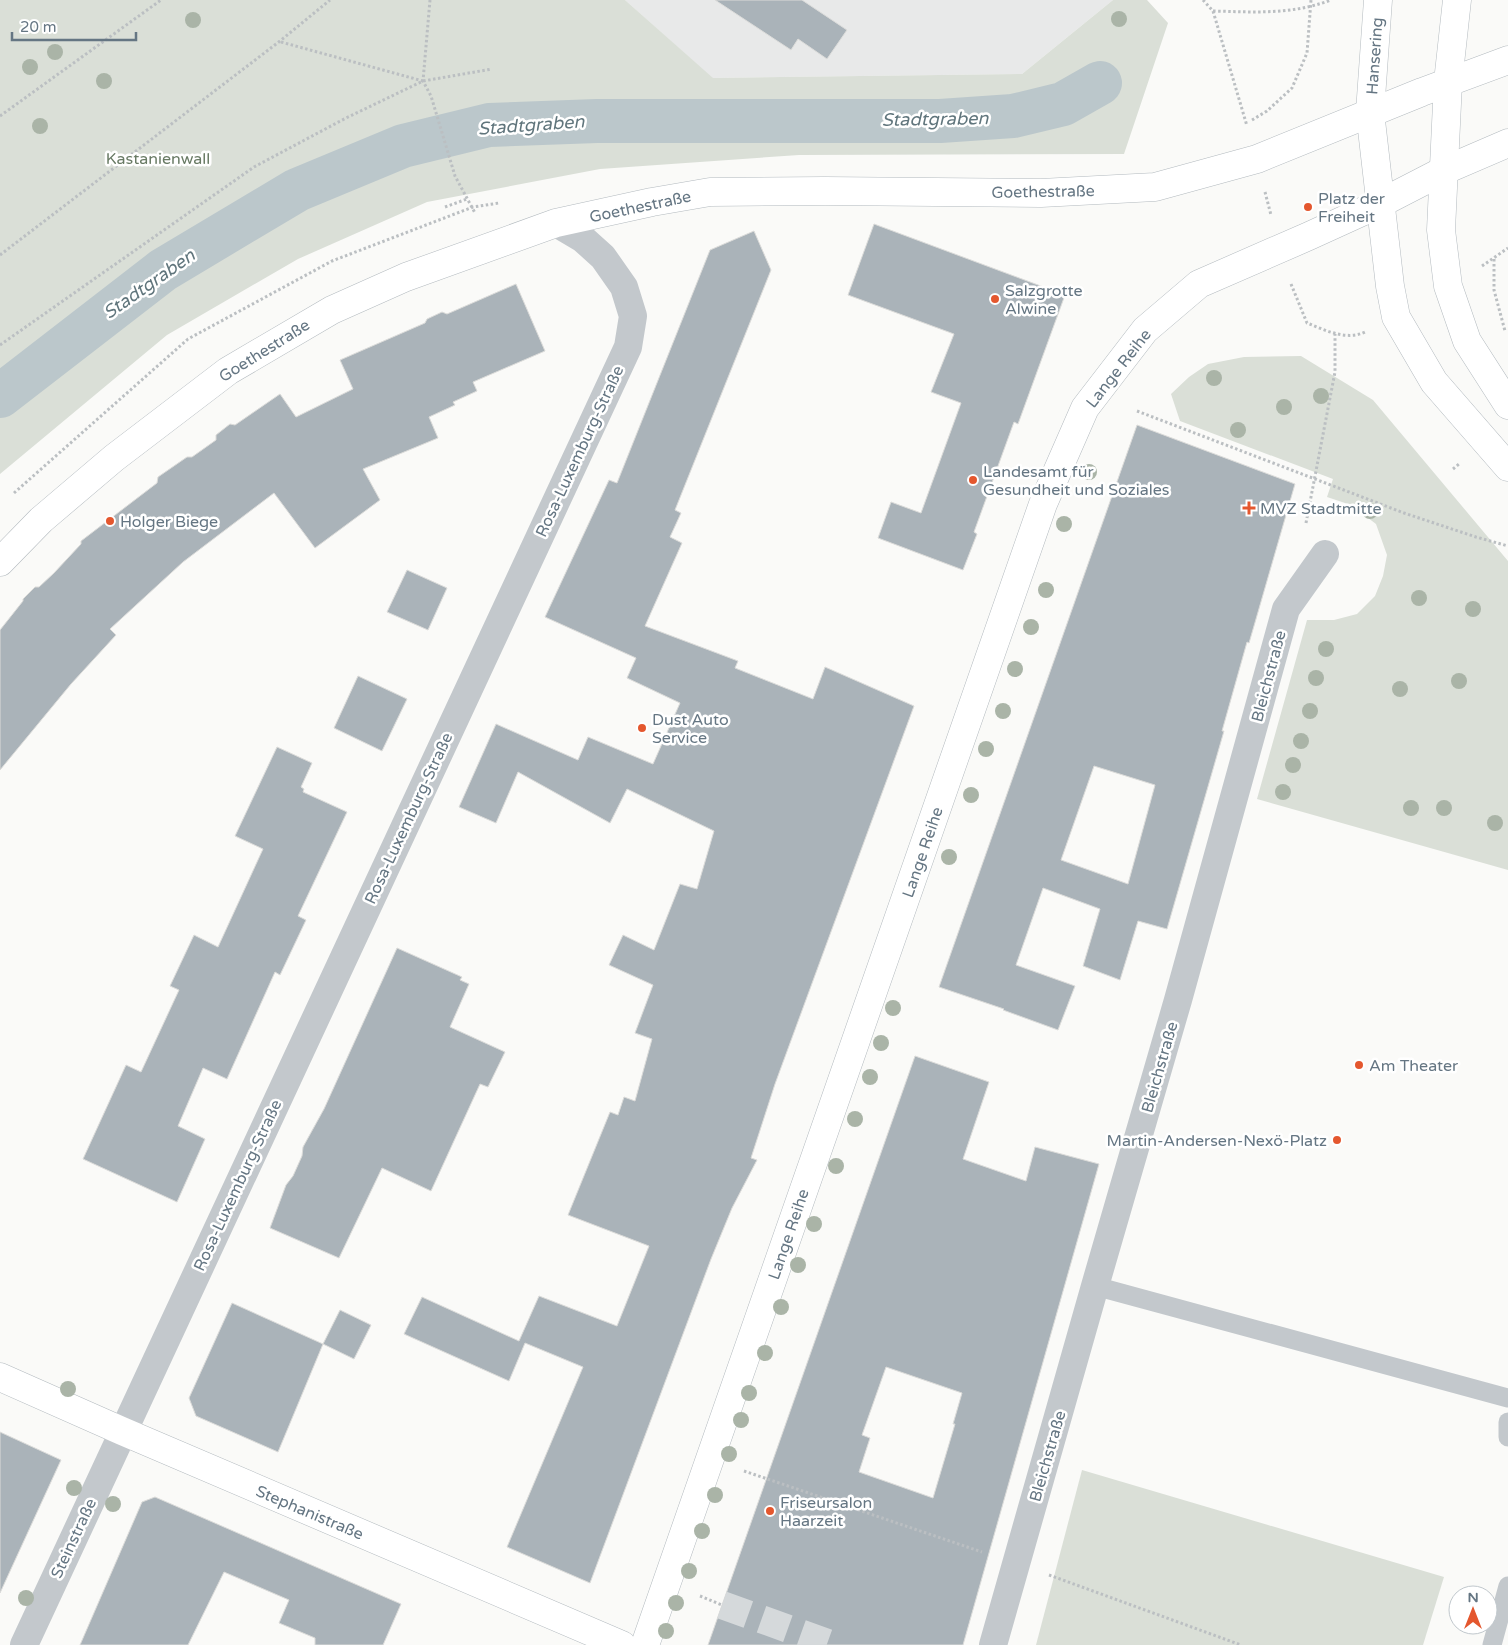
<svg xmlns="http://www.w3.org/2000/svg" width="1508" height="1645" font-family="'Varela Round',sans-serif">
	<rect width="100%" height="100%" fill="#fafaf8"/>
	<!-- built -->
	<path fill="#e8e9e9" d="M625,0H1113L1022,74L712,78Z"/>
	<!-- green -->
	<g fill="#dadfd7">
		<path d="M0,0H625L713,78L1022,74L1113,0H1147L1168,23L1124,154L799,155L600,169L427,202L298,259L167,335L0,474Z"/>
		<path d="M1301,356L1373,400L1508,561V870L1257,799L1307,620H1334L1357,614L1375,596L1383,576L1387,555L1376,524L1351,505L1327,497L1333,479L1180,421L1171,394L1189,377L1208,364L1244,357Z"/>
		<path d="M1082,1470L1444,1577L1423,1645H1036Z"/>
	</g>
	<g fill="none" stroke-linecap="round" stroke-linejoin="round">
		<!-- canal -->
		<path stroke="#bbc7cb" stroke-width="44" d="M0,396L163,270L297,190L403,146L489,125L597,121H940L1013,116L1063,104L1100,83"/>
	</g>
	<!-- building -->
	<g fill="#aab3b9" stroke="#dcdcda" fill-rule="evenodd">
		<path d="M715,0H802L847,30L827,59L798,39L791,50Z"/>
		<path d="M874,224L1065,295L1018,424L1014,422L974,532L977,534L963,570L878,538L891,502L921,513L961,403L931,392L954,334L848,295Z"/>
		<path d="M754,231L771,270L675,510L681,513L670,537L682,543L645,626L738,661L735,668L813,699L825,667L914,706L775,1084L751,1158L757,1160L732,1208L711,1259L590,1583L507,1547L583,1367L525,1343L509,1381L404,1334L422,1297L519,1341L539,1296L617,1326L649,1246L568,1215L610,1112L618,1115L624,1097L635,1101L652,1039L635,1033L653,985L609,965L623,935L654,950L680,884L697,889L714,831L627,789L610,823L518,772L496,823L459,807L496,724L578,760L588,737L653,764L680,703L627,678L636,658L545,617L609,480L617,483L710,250Z"/>
		<path d="M516,284L545,351L473,382L477,391L453,402L455,405L429,417L438,438L363,469L380,500L315,548L274,493L183,562L110,629L116,635L71,684L0,770V630L23,601V599L35,587H39L54,573L81,544V541L157,483L158,477L187,457H192L216,440V435L230,424L235,425L280,394L296,417L353,389L340,360L425,323L427,319L442,312L447,314Z"/>
		<path d="M1137,425L1295,484L1256,619L1249,643L1247,642L1222,731H1224L1167,929L1138,921L1120,980L1083,966L1100,909L1043,888L1016,965L1075,986L1058,1030L1003,1010L1004,1009L939,987ZM1094,766L1155,785L1128,884L1061,860Z"/>
		<path d="M407,570L447,588L428,630L387,612Z"/>
		<path d="M358,676L407,699L382,751L334,728Z"/>
		<path d="M277,747L312,763L301,787L304,789L303,792L347,812L298,916L306,920L280,975L275,972L227,1079L203,1068L178,1126L205,1139L177,1202L83,1159L126,1065L141,1072L179,990L170,986L194,935L218,947L263,849L235,836Z"/>
		<path d="M397,948L462,977L460,980L469,984L450,1027L505,1052L488,1087L480,1084L431,1191L382,1168L339,1258L270,1228L286,1185L293,1176L302,1156L303,1147L324,1109Z"/>
		<path d="M915,1056L989,1082L963,1159L1026,1181L1035,1147L1099,1164L963,1645H708ZM886,1367L962,1393L953,1424H955L933,1498L859,1472L870,1438L862,1435Z"/>
		<path d="M232,1303L323,1344L340,1310L371,1325L354,1359L323,1344L278,1452L196,1416L189,1398Z"/>
		<path d="M0,1432L61,1460L0,1593Z"/>
		<path d="M155,1497L401,1604L383,1645H315V1638L279,1623L289,1600L224,1572L188,1645H80L142,1502Z"/>
	</g>
	<g fill="none" stroke-linecap="round" stroke-linejoin="round">
		<!-- street-tunnel -->
		<path stroke="#d5d9db" stroke-width="28" stroke-dasharray="28 14" stroke-linecap="butt" d="M722,1605L833,1645"/>
		<defs>
			<g id="secondary">
				<path d="M1378,0L1370,112L1390,286L1396,317L1434,382L1508,467"/>
				<path d="M1457,0L1448,82L1441,230L1448,286L1467,341L1508,405"/>
				<path d="M0,562L41,520L114,458L228,371L332,310L406,277L556,223L652,202L710,192L825,191L1041,193L1155,187L1257,159L1422,92L1508,60"/>
				<path d="M0,1377L122,1431L622,1645"/>
				<path d="M645,1645L1043,504L1085,408L1145,330L1199,284L1309,236L1379,204L1443,171L1508,143"/>
			</g>
		</defs>
		<!-- secondary casing -->
		<use href="#secondary" stroke="#b3babf" stroke-width="29"/>
		<!-- path -->
		<g stroke="#bbbfc2" stroke-width="3" stroke-dasharray="2.5 2.5" stroke-linecap="butt">
			<path d="M430,0L423,81L431,96L455,176L475,213"/>
			<path d="M1203,0L1213,11L1247,126"/>
			<path d="M1213,11C1255,12 1291,15 1331,0"/>
			<path d="M281,42L423,81"/>
			<path d="M0,116L161,0"/>
			<path d="M1252,120L1267,111L1292,88L1307,53L1311,0"/>
			<path d="M1265,192L1271,215"/>
			<path d="M445,207L467,199"/>
			<path d="M0,255L280,41L330,0"/>
			<path d="M1494,259V290L1505,331"/>
			<path d="M1482,266L1508,248"/>
			<path d="M1291,284L1307,323C1325,330 1346,341 1365,332"/>
			<path d="M0,345L254,167L346,118L423,81L492,69"/>
			<path d="M1137,411L1404,513L1476,537L1508,546"/>
			<path d="M1453,469L1459,464"/>
			<path d="M14,493L188,339L332,261L473,207L499,203"/>
			<path d="M1306,523L1335,372V334"/>
			<path d="M744,1471L982,1552"/>
			<path d="M1049,1575L1241,1645"/>
			<path d="M700,1596L722,1605"/>
		</g>
		<!-- lane -->
		<g stroke="#c3c8cc" stroke-width="19">
			<path d="M1095,1286L1508,1398"/>
			<path d="M1508,1422V1437"/>
			<path d="M1492,1645L1508,1586"/>
		</g>
		<!-- street -->
		<g stroke="#c3c8cc" stroke-width="28">
			<path d="M24,1645L628,347L633,316L624,287L603,257L583,239L556,223"/>
			<path d="M993,1645L1095,1286L1178,1000L1286,609L1325,554"/>
		</g>
		<!-- secondary -->
		<use href="#secondary" stroke="#fff" stroke-width="28"/>
	</g>
	<!-- trees -->
	<g fill="#aab4a7">
		<circle cx="1119" cy="19" r="8"/>
		<circle cx="193" cy="20" r="8"/>
		<circle cx="55" cy="52" r="8"/>
		<circle cx="30" cy="67" r="8"/>
		<circle cx="104" cy="81" r="8"/>
		<circle cx="40" cy="126" r="8"/>
		<circle cx="1214" cy="378" r="8"/>
		<circle cx="1321" cy="396" r="8"/>
		<circle cx="1284" cy="407" r="8"/>
		<circle cx="1238" cy="430" r="8"/>
		<circle cx="1089" cy="472" r="8"/>
		<circle cx="1370" cy="511" r="8"/>
		<circle cx="1064" cy="524" r="8"/>
		<circle cx="1046" cy="590" r="8"/>
		<circle cx="1419" cy="598" r="8"/>
		<circle cx="1473" cy="609" r="8"/>
		<circle cx="1031" cy="627" r="8"/>
		<circle cx="1326" cy="649" r="8"/>
		<circle cx="1015" cy="669" r="8"/>
		<circle cx="1316" cy="678" r="8"/>
		<circle cx="1459" cy="681" r="8"/>
		<circle cx="1400" cy="689" r="8"/>
		<circle cx="1003" cy="711" r="8"/>
		<circle cx="1310" cy="711" r="8"/>
		<circle cx="1301" cy="741" r="8"/>
		<circle cx="986" cy="749" r="8"/>
		<circle cx="1293" cy="765" r="8"/>
		<circle cx="1283" cy="792" r="8"/>
		<circle cx="971" cy="795" r="8"/>
		<circle cx="1411" cy="808" r="8"/>
		<circle cx="1444" cy="808" r="8"/>
		<circle cx="1495" cy="823" r="8"/>
		<circle cx="949" cy="857" r="8"/>
		<circle cx="893" cy="1008" r="8"/>
		<circle cx="881" cy="1043" r="8"/>
		<circle cx="870" cy="1077" r="8"/>
		<circle cx="855" cy="1119" r="8"/>
		<circle cx="836" cy="1166" r="8"/>
		<circle cx="814" cy="1224" r="8"/>
		<circle cx="798" cy="1265" r="8"/>
		<circle cx="781" cy="1307" r="8"/>
		<circle cx="765" cy="1353" r="8"/>
		<circle cx="68" cy="1389" r="8"/>
		<circle cx="749" cy="1393" r="8"/>
		<circle cx="741" cy="1420" r="8"/>
		<circle cx="729" cy="1454" r="8"/>
		<circle cx="74" cy="1488" r="8"/>
		<circle cx="715" cy="1495" r="8"/>
		<circle cx="113" cy="1504" r="8"/>
		<circle cx="702" cy="1531" r="8"/>
		<circle cx="689" cy="1571" r="8"/>
		<circle cx="26" cy="1598" r="8"/>
		<circle cx="676" cy="1603" r="8"/>
		<circle cx="666" cy="1631" r="8"/>
	</g>
	<!-- markers -->
	<g fill="#e4572e" stroke="#fff" stroke-width="2">
		<circle cx="1308" cy="207" r="5"/>
		<circle cx="995" cy="299" r="5"/>
		<circle cx="973" cy="480" r="5"/>
		<path d="M1246.5 500.5h5v5h5v5h-5v5h-5v-5h-5v-5h5z"/>
		<circle cx="110" cy="521" r="5"/>
		<circle cx="642" cy="728" r="5"/>
		<circle cx="1359" cy="1065" r="5"/>
		<circle cx="1337" cy="1140" r="5"/>
		<circle cx="770" cy="1511" r="5"/>
	</g>
	<g text-anchor="middle" stroke-width="5" stroke-linejoin="round" paint-order="stroke">
		<!-- street labels -->
		<g font-size="16" fill="#657683" stroke="#fff">
			<text transform="translate(1374 56) rotate(-86)" y="6">Hansering</text>
			<text transform="translate(1043 191) rotate(-1)" y="6">Goethestraße</text>
			<text transform="translate(640 206) rotate(-12)" y="6">Goethestraße</text>
			<text transform="translate(264 350) rotate(-32)" y="6">Goethestraße</text>
			<text transform="translate(1118 368) rotate(-52)" y="6">Lange Reihe</text>
			<text transform="translate(579 451) rotate(-65)" y="6">Rosa-Luxemburg-Straße</text>
			<text transform="translate(1268 676) rotate(-75)" y="6">Bleichstraße</text>
			<text transform="translate(408 818) rotate(-65)" y="6">Rosa-Luxemburg-Straße</text>
			<text transform="translate(922 852) rotate(-71)" y="6">Lange Reihe</text>
			<text transform="translate(1159 1067) rotate(-74)" y="6">Bleichstraße</text>
			<text transform="translate(237 1185) rotate(-65)" y="6">Rosa-Luxemburg-Straße</text>
			<text transform="translate(788 1234) rotate(-71)" y="6">Lange Reihe</text>
			<text transform="translate(1047 1456) rotate(-74)" y="6">Bleichstraße</text>
			<text transform="translate(310 1512) rotate(23)" y="6">Stephanistraße</text>
			<text transform="translate(73 1538) rotate(-65)" y="6">Steinstraße</text>
		</g>
		<!-- park labels -->
		<g font-size="16" fill="#687a64" stroke="#fff">
			<text x="158" y="164">Kastanienwall</text>
		</g>
		<!-- poi labels -->
		<g font-size="16" fill="#657683" stroke="#fff" text-anchor="start">
			<text x="1318" y="204">Platz der<tspan x="1318" dy="18">Freiheit</tspan></text>
			<text x="1005" y="296">Salzgrotte<tspan x="1005" dy="18">Alwine</tspan></text>
			<text x="983" y="477">Landesamt für<tspan x="983" dy="18">Gesundheit und Soziales</tspan></text>
			<text x="1260" y="514">MVZ Stadtmitte</text>
			<text x="120" y="527">Holger Biege</text>
			<text x="652" y="725">Dust Auto<tspan x="652" dy="18">Service</tspan></text>
			<text x="1369" y="1071">Am Theater</text>
			<text x="1327" y="1146" text-anchor="end">Martin-Andersen-Nexö-Platz</text>
			<text x="780" y="1508">Friseursalon<tspan x="780" dy="18">Haarzeit</tspan></text>
		</g>
		<!-- water labels -->
		<g font-size="18" font-style="italic" fill="#60757c" stroke="#fff">
			<text transform="translate(935 119) rotate(-1)" y="6">Stadtgraben</text>
			<text transform="translate(531 125) rotate(-4)" y="6">Stadtgraben</text>
			<text transform="translate(149 284) rotate(-35)" y="6">Stadtgraben</text>
		</g>
	</g>
	<!-- north arrow -->
	<g transform="translate(1473 1610)"><circle r="24" fill="#ffffff" stroke="#c1c8cd"/>
	<path d="M0-4L9 19L0 12L-9 19Z" fill="#e4572e"/>
	<text y="-8" font-size="14" font-weight="bold" text-anchor="middle" fill="#657683">N</text>
	</g>
	<!-- scale -->
	<path d="M12 32v8h124v-8" fill="none" stroke="#657683" stroke-width="2.5"/>
	<text x="20" y="32" font-size="15" fill="#657683" stroke="#ffffff" stroke-width="4" paint-order="stroke">20 m</text>
</svg>
